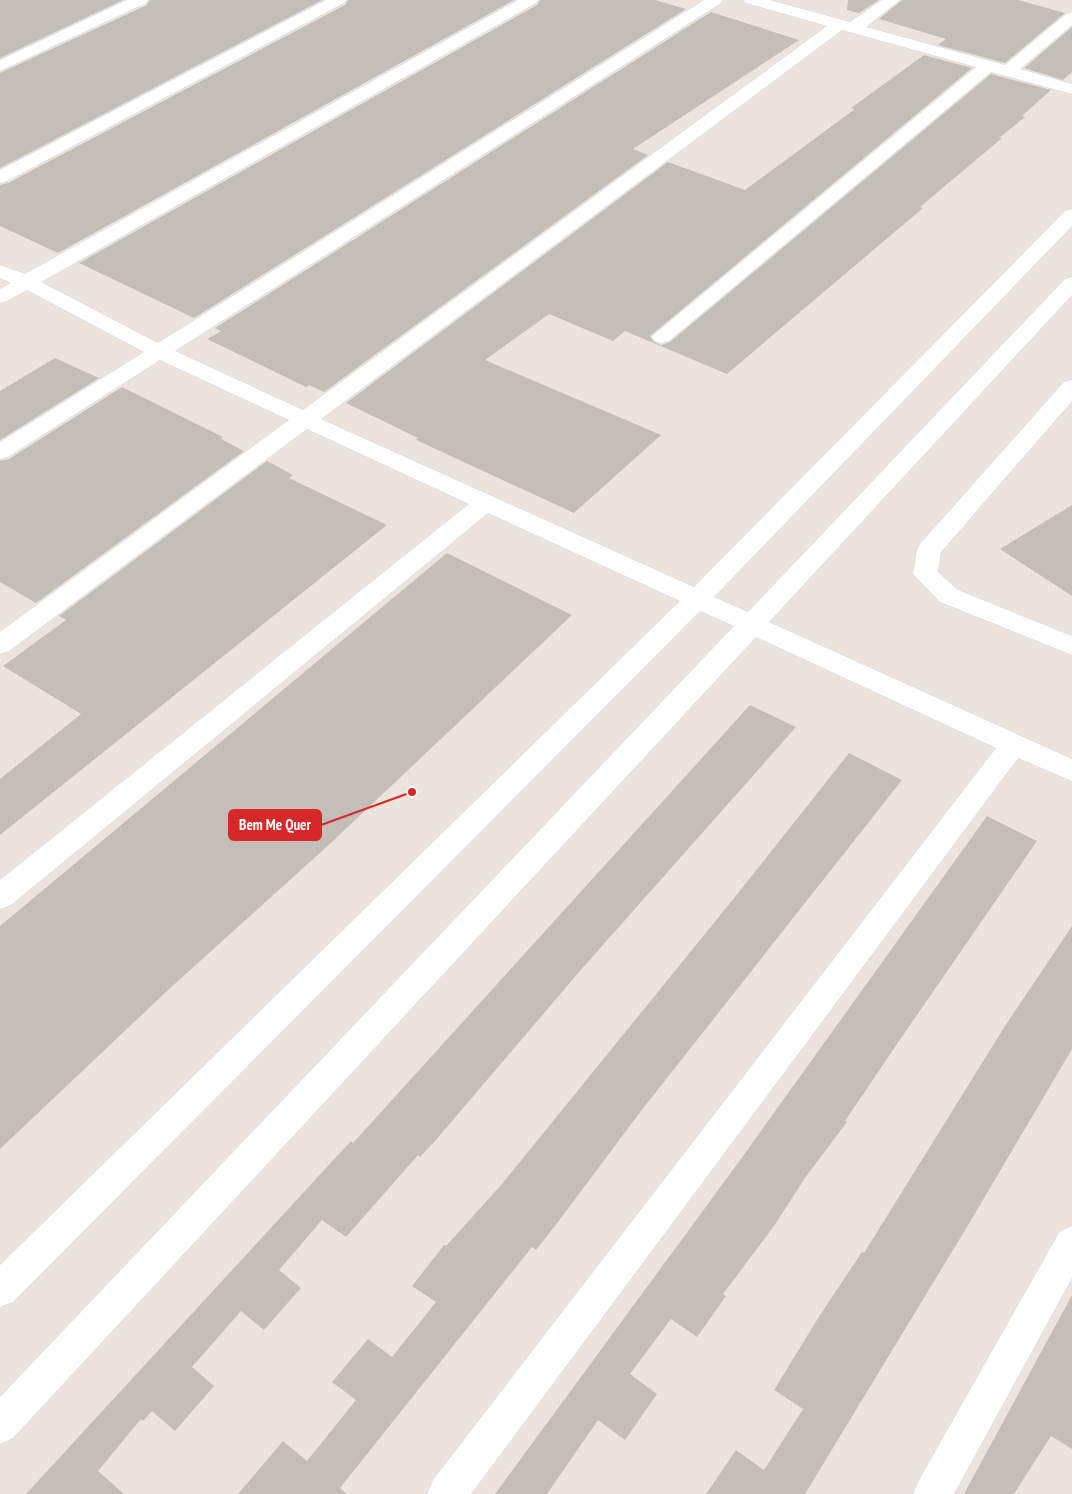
<svg xmlns="http://www.w3.org/2000/svg" width="1072" height="1494" font-family="'PT Sans Narrow',sans-serif">
	<rect width="100%" height="100%" fill="#ece4dc"/>
	<!-- building -->
	<g fill="#c4beb9">
		<path d="M0,0H123L0,58Z"/>
		<path d="M150,0H322L0,168V73L147,5Z"/>
		<path d="M348,0H514L58,253L0,226V185L8,183L345,5Z"/>
		<path d="M540,0H655L686,9L194,318L79,263L537,5Z"/>
		<path d="M848,0H879L859,13L847,10Z"/>
		<path d="M902,0H1018L1065,13L1005,63L938,45L946,39L879,19Z"/>
		<path d="M711,12L799,40L633,149L648,155L324,392L309,385L306,387L207,339L221,331L215,328Z"/>
		<path d="M1072,27V72L1063,80L1024,68Z"/>
		<path d="M924,55L972,68L650,336L654,342L661,345L670,342L991,74L1051,90L1022,116L1025,117L999,138H1002L920,207L923,208L727,374L625,331L613,341L549,314L485,360L661,435L574,513L416,440L418,438L346,403L668,162L745,190L855,109L851,108Z"/>
		<path d="M55,358L99,378L0,440V391Z"/>
		<path d="M122,387L223,437L221,439L244,451L36,603L0,582V461L9,459Z"/>
		<path d="M267,461L293,475L289,478L387,525L0,835V779L81,714L3,666L66,620L59,616Z"/>
		<path d="M1072,505V596L1000,549Z"/>
		<path d="M447,553L572,615L333,841L167,991L0,1149V926Z"/>
		<path d="M750,705L796,727L579,972L436,1140L420,1157L418,1155L346,1237L322,1220L279,1270L301,1288L264,1330L241,1311L192,1367L214,1386L175,1431L152,1411L143,1421L141,1419L98,1471L124,1494H26L337,1156L351,1141L353,1143Z"/>
		<path d="M849,753L902,780L641,1111L558,1222L536,1250L532,1247L340,1488L347,1494H238L283,1441L307,1461L356,1400L332,1382L368,1339L392,1357L436,1302L412,1286L444,1245L446,1246L502,1184L743,887Z"/>
		<path d="M987,816L1037,841L897,1044L845,1121L847,1122L805,1178L774,1226L723,1294L726,1296L697,1337L671,1319L630,1374L657,1394L625,1440L598,1420L547,1494H495L738,1163Z"/>
		<path d="M1072,926V1049L970,1222L805,1494H706L736,1450L764,1470L803,1409L774,1390L820,1315L862,1252L864,1253L1005,1026Z"/>
		<path d="M1072,1295V1449L1051,1436L1014,1494H964Z"/>
	</g>
	<g fill="none" stroke-linecap="round" stroke-linejoin="round">
		<defs>
			<g id="minor">
				<path d="M127,0H148L146,3L0,71V60Z"/>
				<path d="M326,0H346L344,3L7,181L0,183V170Z"/>
				<path d="M518,0H538L536,3L41,282L158,343L704,0H723L721,3L175,351L303,410L827,26L746,3L744,0H770L850,22L882,0H900L866,27L1005,65L1066,14L1072,12V25L1020,69L1072,84V94L991,72L669,341L662,343L655,341L651,337L976,67L842,30L321,419L694,587L1065,211L1072,209V226L714,597L748,612L1065,279L1072,277V295L769,622L1072,759V781L1018,758L471,1494H427L433,1480L996,748L756,637L13,1438L0,1444V1397L734,626L700,611L13,1302L0,1307V1265L680,601L488,513L11,905L0,909V880L469,504L307,429L9,651L0,654V632L289,420L160,360L8,457L0,459V442L144,352L27,290L7,301L0,303V289L11,283L0,278V265L25,274Z"/>
				<path d="M1072,380V401L941,552L938,572L958,590L1072,636V655L940,602L913,574L917,550L920,544L1064,382Z"/>
				<path d="M1072,1226V1278L954,1494H913L919,1480L1060,1231Z"/>
			</g>
		</defs>
		<!-- minor casing -->
		<use href="#minor" stroke="#d1d6e3" stroke-width="1"/>
		<!-- minor -->
		<use href="#minor" fill="#fff" fill-rule="evenodd"/>
	</g>
	<!-- callouts -->
	<path fill="none" stroke="#d62828" stroke-width="2" d="M412 792L321 825"/>
	<circle fill="#d62828" stroke="#fff" stroke-width="2" cx="412" cy="792" r="5"/>
	<rect fill="#d62828" stroke="#d62828" stroke-width="2" x="229" y="810" width="92" height="30" rx="5"/>
	<g font-size="15" text-anchor="middle" font-weight="bold" fill="#fff">
		<text x="275" y="830">Bem Me Quer</text>
	</g>
</svg>
